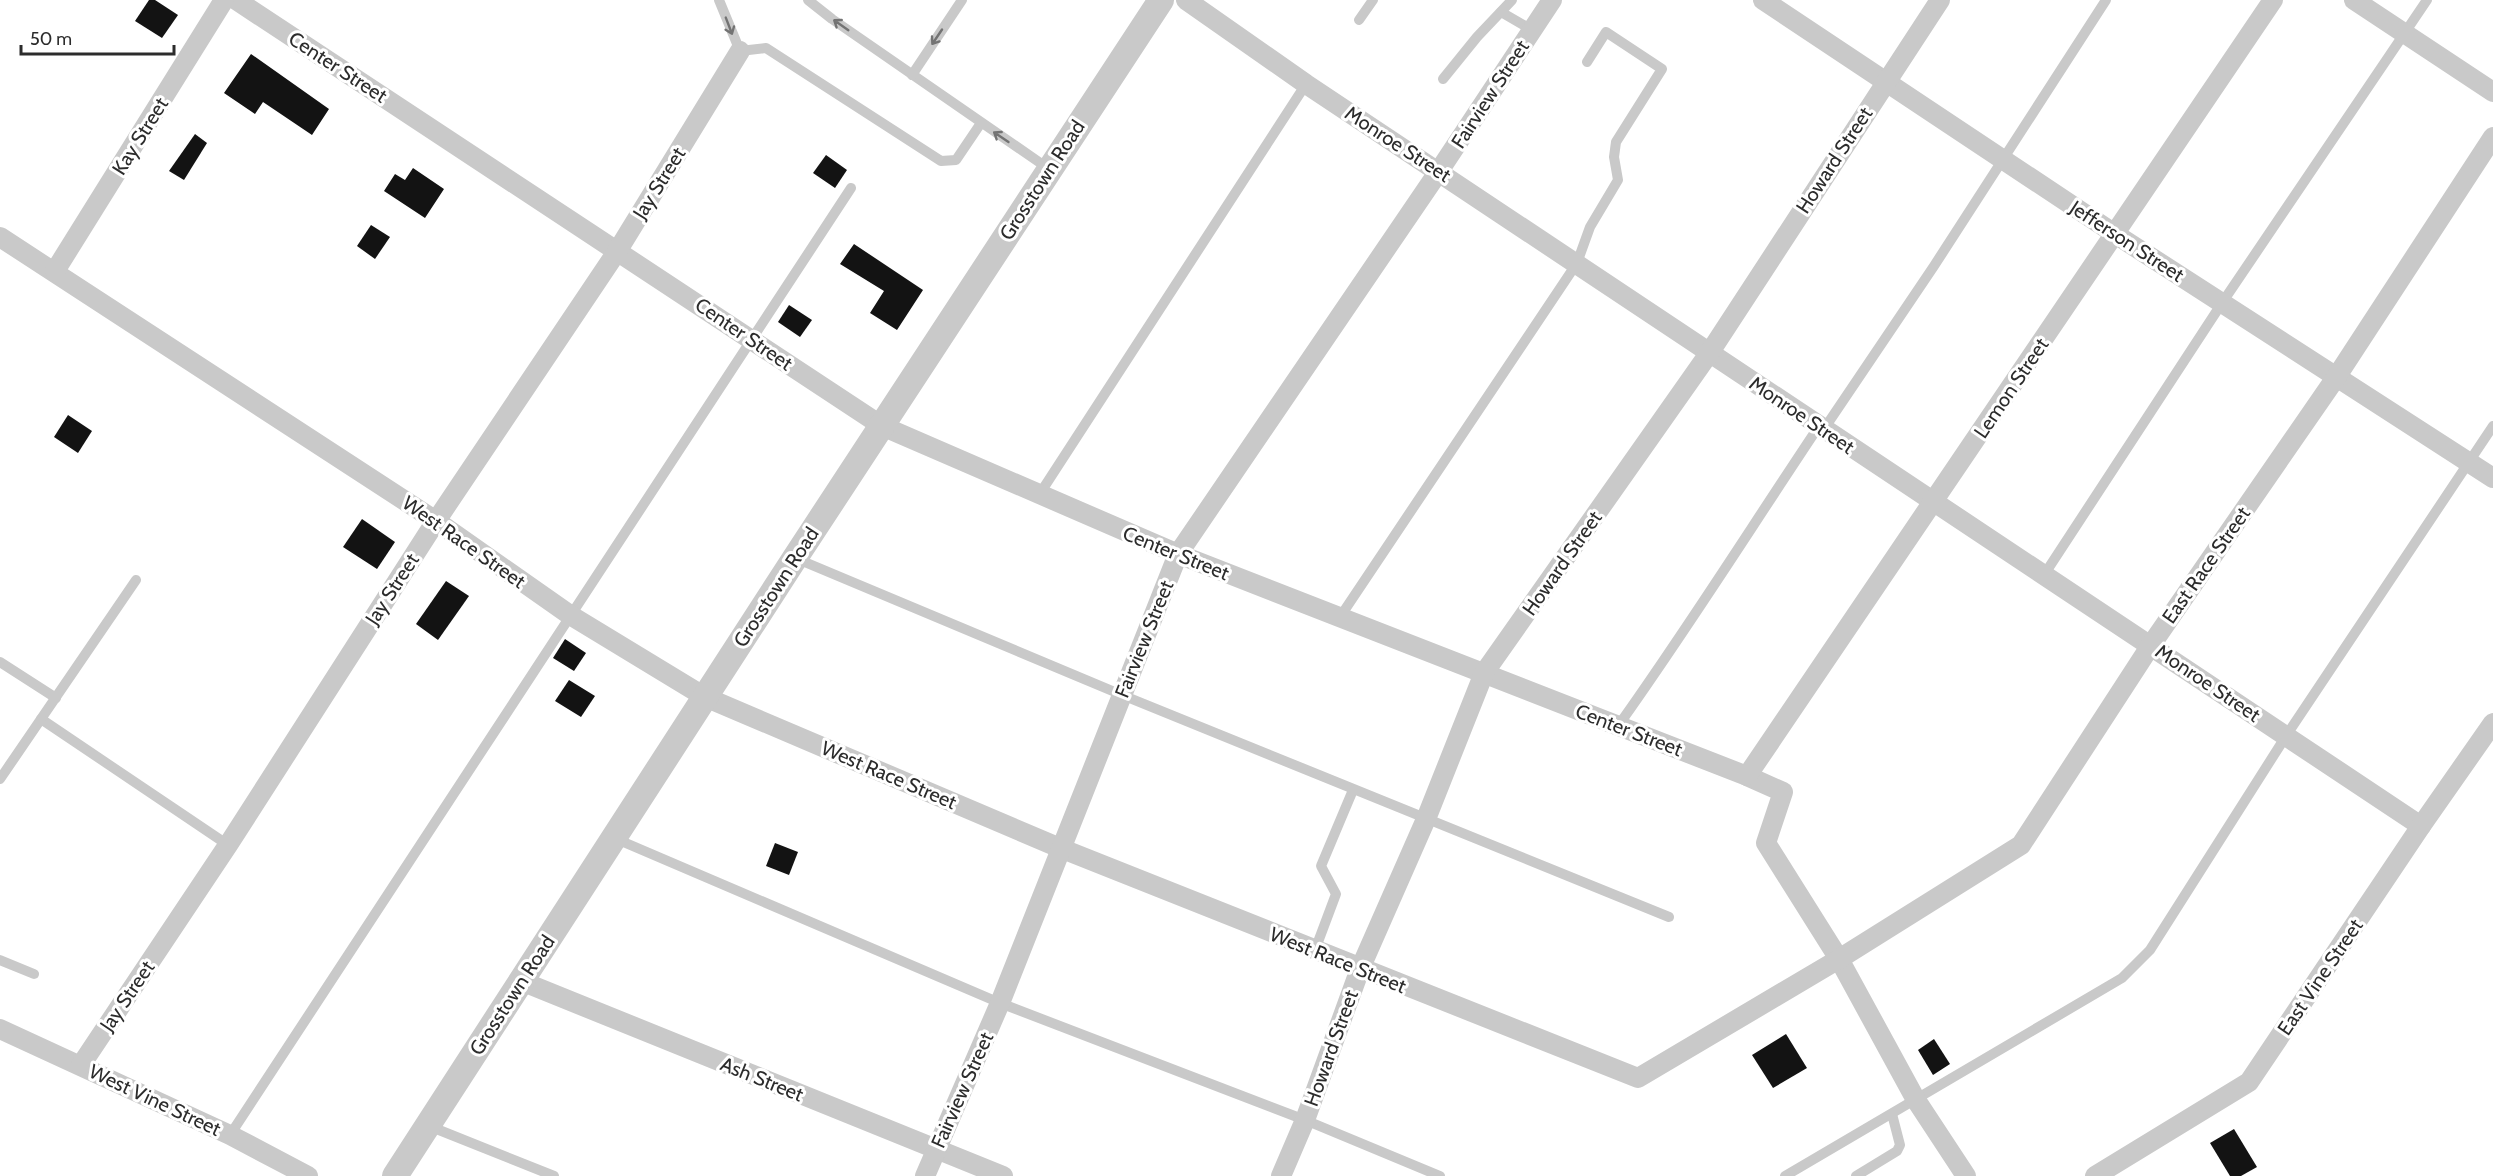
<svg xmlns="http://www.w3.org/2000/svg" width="2493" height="1176" font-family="Cabin,sans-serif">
	<rect width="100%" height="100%" fill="#fff"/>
	<!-- building -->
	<g fill="#131313">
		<path d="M149,0H155L178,15L162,38L135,21Z"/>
		<path d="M251,54L329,109L312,135L263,102L255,114L224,93Z"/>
		<path d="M195,134L207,143L184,180L169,171Z"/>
		<path d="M826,155L847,170L835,188L813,173Z"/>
		<path d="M413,168L444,189L425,218L384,191L395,174L405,180Z"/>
		<path d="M371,225L390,237L375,259L357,246Z"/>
		<path d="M854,244L923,290L897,330L870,313L884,291L840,264Z"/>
		<path d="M789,305L812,320L800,337L778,322Z"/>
		<path d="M68,415L92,431L78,453L54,437Z"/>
		<path d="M362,519L395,542L377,569L343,547Z"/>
		<path d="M446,581L469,596L438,640L416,624Z"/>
		<path d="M565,639L586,653L574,671L553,658Z"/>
		<path d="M569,680L595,696L581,717L555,701Z"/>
		<path d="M775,843L798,852L789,875L766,866Z"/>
		<path d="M1786,1034L1807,1068L1773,1088L1752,1055Z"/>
		<path d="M1934,1039L1950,1064L1933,1075L1918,1050Z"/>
		<path d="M2234,1129L2257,1167L2241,1176H2230L2210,1143Z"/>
	</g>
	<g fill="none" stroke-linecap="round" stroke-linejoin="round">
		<!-- service -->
		<g stroke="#c9c9c9" stroke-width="10">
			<path d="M719,0L740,51L766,48L941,161L956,160L981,123"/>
			<path d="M808,0L832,19L1049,169"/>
			<path d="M1501,12L1532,30"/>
			<path d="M1359,20L1373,0"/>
			<path d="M912,75L962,0"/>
			<path d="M1443,79L1477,37L1512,0"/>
			<path d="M1824,429L1934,266L2106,0"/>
			<path d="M1039,495L1306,84"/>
			<path d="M795,558L1122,695L1669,917"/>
			<path d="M2044,575L2222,303L2427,0"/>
			<path d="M136,580L41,719L228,845"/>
			<path d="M1340,617L1577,263L1590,227L1618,180L1614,157L1616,142L1662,69L1606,32L1587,62"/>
			<path d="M0,662L56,698"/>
			<path d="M1618,726C1688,628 1752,526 1819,426"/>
			<path d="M0,779L41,719"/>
			<path d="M614,838L1000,1003L1305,1120L1440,1176"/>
			<path d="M1315,950L1336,894L1321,866L1353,790"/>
			<path d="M0,960L34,974"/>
			<path d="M429,1126L554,1176"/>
			<path d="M230,1135L851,188"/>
			<path d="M1785,1176L2122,978L2150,950L2286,736L2493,426"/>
			<path d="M1856,1176L1897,1151L1900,1145L1892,1114"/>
		</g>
		<!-- minor -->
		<g stroke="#c9c9c9" stroke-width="20">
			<path d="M236,0L882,426L1178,554L1747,776L1783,792L1766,843L1839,959L1916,1100L1966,1176"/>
			<path d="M1186,0L1306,84L2421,826"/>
			<path d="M1763,0L2115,234L2493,478"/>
			<path d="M2354,0L2493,92"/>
			<path d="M0,237L436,521L570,615L705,697L1060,848L1638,1078L1839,959L2021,845L2151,645L2337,376L2493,137"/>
			<path d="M55,271L224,0"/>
			<path d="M1747,776L2273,0"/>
			<path d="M521,981L1003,1176"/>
			<path d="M0,1029L230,1135L308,1176"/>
			<path d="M81,1065L228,845L436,521L618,250L740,51"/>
			<path d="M925,1176L1000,1003L1178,554L1439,171L1552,0"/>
			<path d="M1281,1176L1305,1120L1360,969L1426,819L1484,673L1710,352L1940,0"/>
			<path d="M2095,1176L2249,1082L2421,826L2493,723"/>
		</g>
		<!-- tertiary -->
		<path stroke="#c9c9c9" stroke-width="26" d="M395,1176L795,558L1161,0"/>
	</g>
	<!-- one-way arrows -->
	<defs><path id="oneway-shaft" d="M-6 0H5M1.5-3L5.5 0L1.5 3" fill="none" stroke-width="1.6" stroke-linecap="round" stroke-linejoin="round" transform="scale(1.5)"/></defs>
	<g stroke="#737373">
		<use href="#oneway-shaft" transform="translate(841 25) rotate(-145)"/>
		<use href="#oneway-shaft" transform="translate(729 26) rotate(69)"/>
		<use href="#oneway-shaft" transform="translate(937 37) rotate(124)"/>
		<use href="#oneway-shaft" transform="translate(1001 137) rotate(-146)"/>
	</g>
	<g text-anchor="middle" stroke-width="6" stroke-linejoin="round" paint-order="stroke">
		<!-- street labels -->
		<g font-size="20" fill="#2c2c2c" stroke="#fff">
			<text transform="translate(338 67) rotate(33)" y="7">Center Street</text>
			<text transform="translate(1490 94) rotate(-57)" y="7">Fairview Street</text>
			<text transform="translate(140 136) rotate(-58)" y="7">Kay Street</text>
			<text transform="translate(1398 144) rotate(33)" y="7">Monroe Street</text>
			<text transform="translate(1834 160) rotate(-57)" y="7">Howard Street</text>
			<text transform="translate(1042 180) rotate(-57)" y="7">Grosstown Road</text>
			<text transform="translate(659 183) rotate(-58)" y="7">Jay Street</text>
			<text transform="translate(2127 241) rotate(33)" y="7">Jefferson Street</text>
			<text transform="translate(744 334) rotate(34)" y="7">Center Street</text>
			<text transform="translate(2011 388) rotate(-56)" y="7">Lemon Street</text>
			<text transform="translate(1802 415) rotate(34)" y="7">Monroe Street</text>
			<text transform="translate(464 542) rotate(35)" y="7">West Race Street</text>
			<text transform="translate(1176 553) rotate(22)" y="7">Center Street</text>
			<text transform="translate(1562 563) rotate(-55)" y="7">Howard Street</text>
			<text transform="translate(2206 565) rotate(-55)" y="7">East Race Street</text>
			<text transform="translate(776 587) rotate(-57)" y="7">Grosstown Road</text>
			<text transform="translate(392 589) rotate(-57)" y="7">Jay Street</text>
			<text transform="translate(1144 639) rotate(-68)" y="7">Fairview Street</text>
			<text transform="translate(2208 683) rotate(34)" y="7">Monroe Street</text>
			<text transform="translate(1629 730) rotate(21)" y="7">Center Street</text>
			<text transform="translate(889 775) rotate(23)" y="7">West Race Street</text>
			<text transform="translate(1338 960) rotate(22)" y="7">West Race Street</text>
			<text transform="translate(2320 977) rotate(-56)" y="7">East Vine Street</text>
			<text transform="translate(512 995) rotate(-57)" y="7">Grosstown Road</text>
			<text transform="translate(127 996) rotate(-56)" y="7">Jay Street</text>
			<text transform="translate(1331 1048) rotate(-70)" y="7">Howard Street</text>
			<text transform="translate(762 1079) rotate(22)" y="7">Ash Street</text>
			<text transform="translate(962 1090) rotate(-66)" y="7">Fairview Street</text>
			<text transform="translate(155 1100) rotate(25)" y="7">West Vine Street</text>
		</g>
	</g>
	<!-- scale -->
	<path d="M21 45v9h153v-9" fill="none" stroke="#2c2c2c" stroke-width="3"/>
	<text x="30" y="45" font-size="18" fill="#2c2c2c" stroke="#ffffff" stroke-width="4.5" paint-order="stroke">50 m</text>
</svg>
